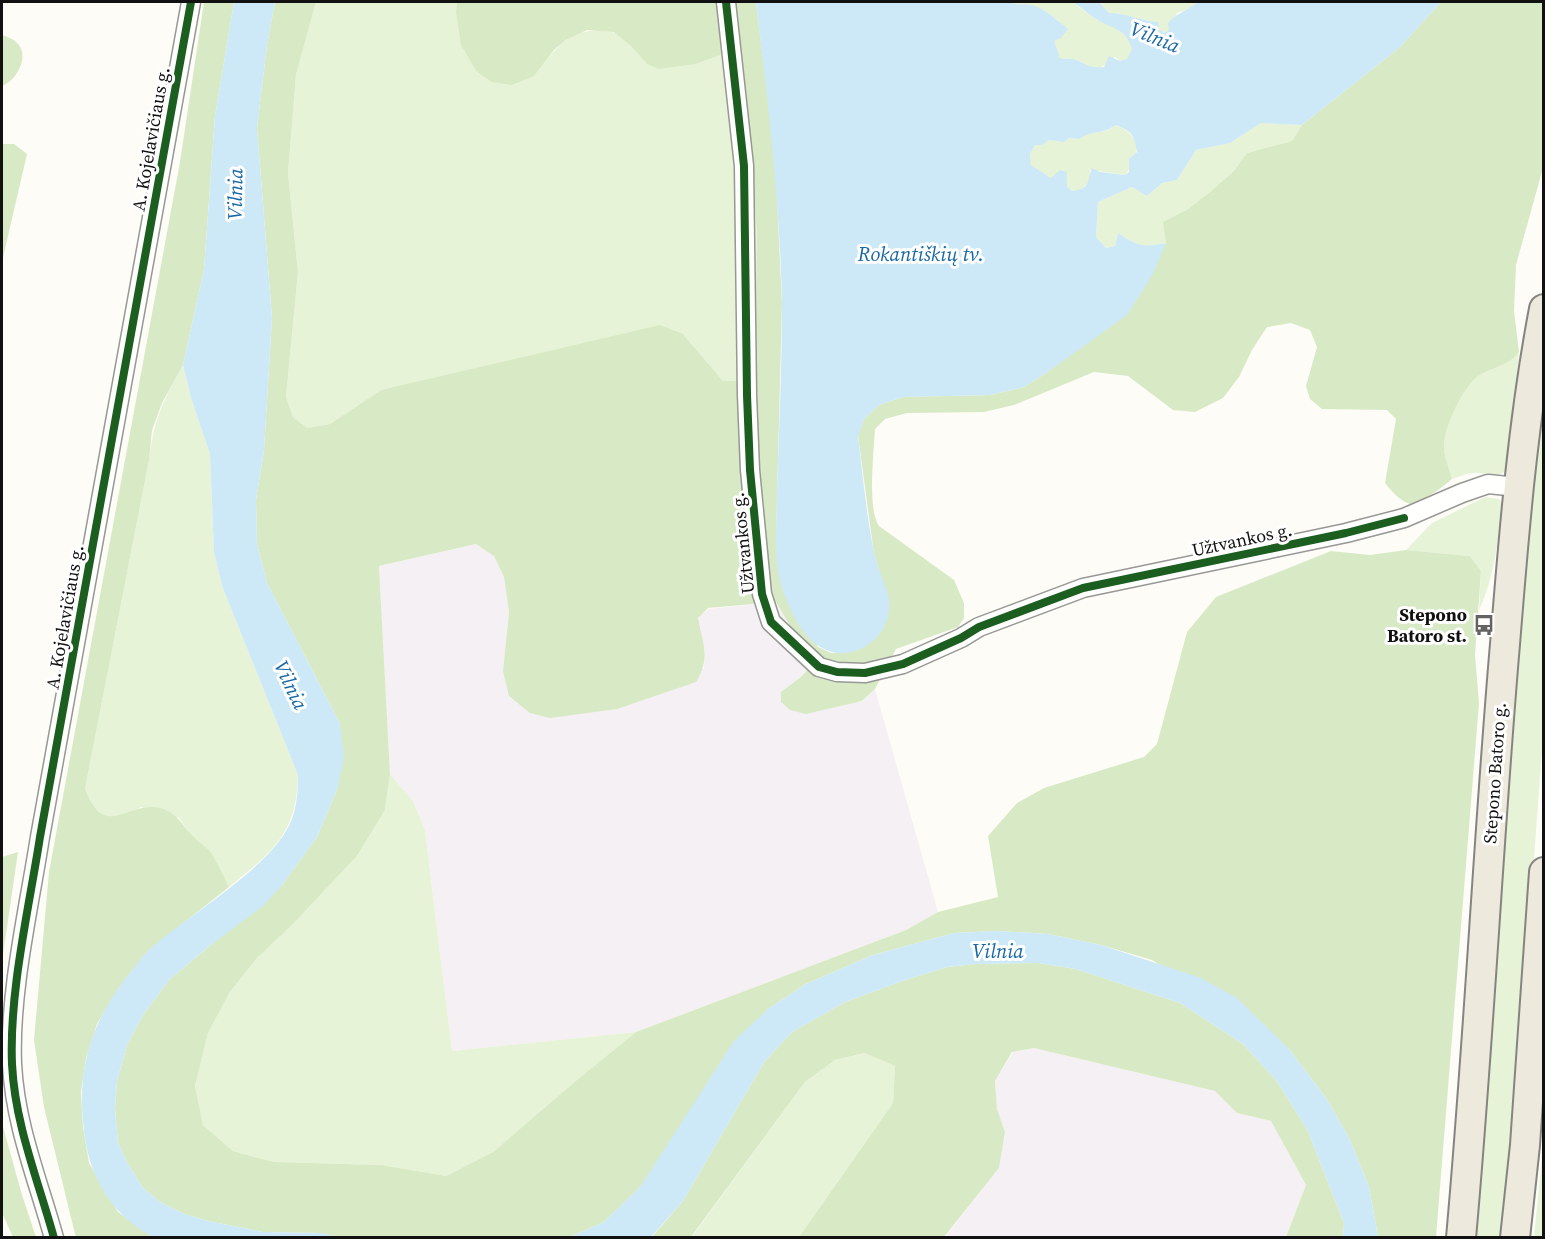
<svg xmlns="http://www.w3.org/2000/svg" width="1545" height="1239" font-family="'Source Serif 4',serif">
	<rect width="100%" height="100%" fill="#fdfcf7"/>
	<!-- industrial -->
	<g fill="#f5f0f3">
		<path d="M477,544L494,556L504,577L509,612L503,671L704,669L705,651L698,618L708,609L776,602L796,636L819,656L802,676L781,692L862,702L875,689L938,912L906,930L636,1032L452,1051L425,830L413,801L390,774L379,566Z"/>
		<path d="M1034,1048L1215,1091L1237,1113L1271,1121L1306,1185L1286,1237L944,1238L999,1168L1005,1132L997,1109L995,1081L1013,1052Z"/>
	</g>
	<!-- green -->
	<g fill="#e7f3d7">
		<path d="M316,2H457L456,11L534,76C551,54 569,28 599,31C603,31 610,31 613,32C626,37 638,54 647,64H696L741,46L757,233L754,381H723L683,334L381,390L330,424L307,428L293,417L286,397L298,272L288,173L296,75Z"/>
		<path d="M1008,2H1072L1097,20L1115,27L1129,39L1132,49L1128,59L1120,61L1115,57C1089,80 1093,61 1072,59C1065,58 1064,60 1058,57L1053,41L1059,21C1052,15 1043,9 1033,6C1025,3 1019,6 1008,2Z"/>
		<path d="M1099,2H1199L1191,8L1177,13L1169,30L1164,33L1159,29L1157,22C1140,21 1127,13 1109,13Z"/>
		<path d="M1261,123L1302,125L1292,141L1247,153L1235,171L1211,191L1188,209L1164,222L1166,243C1142,248 1139,247 1118,233L1115,246L1106,248L1096,237L1098,202L1132,187L1147,196L1162,183L1177,180L1196,150L1230,143Z"/>
		<path d="M1116,125C1141,135 1142,155 1125,175L1090,170V181L1082,189L1072,191L1067,186L1066,179L1051,178L1031,165L1030,154L1035,145H1042L1049,140L1064,142L1069,138L1079,139C1093,129 1102,136 1116,125Z"/>
		<path d="M1519,352L1509,467C1499,481 1485,471 1472,473C1465,474 1458,477 1452,479C1450,470 1444,457 1444,448C1443,429 1464,384 1480,375C1494,367 1510,365 1519,352Z"/>
		<path d="M183,365L191,398L210,454L214,552L222,586L298,775C297,834 272,852 229,887L210,852L192,836L179,818L141,807C135,810 126,815 119,817C100,820 91,803 85,789L149,460C154,419 163,401 183,365Z"/>
		<path d="M1543,385V736L1506,1237L1472,1238L1516,642Z"/>
		<path d="M1485,497L1499,499L1502,503C1498,540 1495,576 1479,610L1481,571L1470,556L1406,550L1432,523Z"/>
		<path d="M390,774L413,801L425,830L452,1051L636,1032L578,1079L493,1152L446,1176L382,1165L274,1162L233,1151L203,1125L195,1086L208,1033L230,992L257,958L293,924L357,856L385,810Z"/>
		<path d="M866,1053L895,1066L893,1103L799,1237L691,1238L805,1082L835,1060Z"/>
		<path d="M1543,1134V1237H1534L1543,1146Z"/>
	</g>
	<!-- forest -->
	<g fill="#d8eac5">
		<path d="M204,2H234L215,116L204,270L183,365L162,403L152,430L149,460L85,789C107,842 125,800 161,808C176,812 182,825 192,835C198,842 207,847 212,854C218,865 224,876 229,887L148,951L120,986L97,1024L86,1058L81,1092L83,1127L89,1163L118,1212L148,1234L156,1237L76,1238L44,1107L34,1040L49,872L180,162Z"/>
		<path d="M275,2H316L296,75L288,173L298,272L286,397L293,417L307,428L330,424L381,390L660,325L683,334L723,381H754L757,233L741,47L696,64L659,69L647,64L631,46L614,32L587,30L566,40L554,50L534,76L512,85L492,82L476,71L461,45L456,11L457,2H756L775,155L782,304L776,539L818,647L831,653L850,652L889,602L874,554L858,436L864,419L879,405L903,397L990,395L1024,387L1049,371L1166,243L1163,222L1188,209L1211,191L1234,171L1247,153L1292,141L1302,125L1400,47L1441,2H1543V168L1516,265L1514,311L1519,352C1510,365 1494,367 1480,375C1464,384 1443,429 1444,448C1444,457 1450,470 1452,479L1437,491L1413,505C1401,502 1393,493 1385,483L1396,419L1387,410L1322,409L1310,399L1306,386L1317,347L1310,330L1291,323L1267,327L1252,350L1239,377L1223,398L1195,412L1173,410L1128,376L1094,372L1014,405L984,412L907,413L885,419L875,429C874,451 867,509 879,526L954,580L964,603V618L958,627L896,649L875,689L862,701L806,714L790,710L781,702V692L802,676L819,656L796,636L776,602L708,608L698,618C703,644 711,658 696,682L617,709L550,718L530,713L509,696L503,671L509,612L504,577L494,556L476,544L379,566L390,774L385,810L357,856L293,924L257,958L230,992L208,1033L195,1086L203,1125L233,1151L274,1162L382,1165L446,1176L493,1152L578,1079L636,1032L906,930L938,912L998,897L988,836L1017,803L1044,788L1144,757L1157,744L1187,632L1216,597L1331,551L1370,555L1406,550L1470,556L1481,571L1475,655L1479,703L1436,1237H1378L1369,1187L1349,1138L1326,1098L1289,1049L1152,960L1101,945L1048,934L998,931L954,933L873,955L806,984L768,1009L640,1187L604,1222L570,1237L339,1238L321,1233L263,1232L208,1221L184,1214L160,1202L143,1188L128,1164L118,1143L115,1109L117,1081L127,1045L143,1015L169,980L282,885L317,837L338,787L340,724L267,583L257,544L256,500L264,450L272,318L257,128L267,45Z"/>
		<path d="M2,35C8,37 14,39 18,44C30,57 16,81 2,86Z"/>
		<path d="M2,144H14L27,154L2,262Z"/>
		<path d="M18,852L2,961V857Z"/>
		<path d="M1039,963L1076,969L1180,1003L1243,1044L1276,1080L1307,1129L1344,1223L1343,1237H1286L1306,1185L1271,1121L1237,1113L1215,1091L1034,1048L1012,1052L995,1081L997,1109L1005,1132L999,1168L944,1237H799L893,1103L895,1066L865,1053L835,1060L805,1082L691,1237L651,1238L683,1201L764,1062L792,1032L845,1002L905,980L947,967L975,964Z"/>
		<path d="M2,1123L22,1195L36,1237H13L2,1213Z"/>
	</g>
	<!-- water -->
	<g fill="#cde8f7" fill-rule="evenodd">
		<path d="M234,2H275L267,45L257,128L272,318L264,450L256,500L257,544L267,583L340,724L344,756L338,787L317,837L282,885L263,906L208,947L169,980L143,1015L127,1045L117,1081L115,1109L118,1143L128,1164L143,1188L160,1202L184,1214L208,1221L263,1232L321,1233L339,1237L156,1238C118,1221 93,1184 86,1144C75,1079 86,1030 126,978C134,969 140,958 149,950C187,915 274,867 292,819C297,805 298,790 298,775L222,586L214,552L210,454L191,398L183,365L204,270L215,116Z"/>
		<path d="M756,2H1008C1020,6 1022,3 1031,5C1045,8 1057,20 1068,29L1061,38L1054,41L1059,55L1058,57C1064,60 1067,58 1073,59C1087,62 1086,69 1104,67L1109,56L1120,61L1127,59L1132,49C1126,28 1112,29 1096,19C1088,14 1081,7 1072,2H1099L1109,13C1127,13 1141,21 1158,22L1159,29L1164,33L1169,30L1168,23C1178,12 1188,10 1199,2H1441L1400,47L1302,125L1261,123L1230,143L1196,150L1177,180L1162,183L1147,196L1132,187L1098,202L1096,237L1106,248L1115,246L1118,233C1138,246 1142,248 1166,243L1153,274L1127,315L1049,371L1024,387L990,395L903,397L879,405L864,419L858,437C863,475 866,514 874,552C877,569 887,585 889,601C893,636 855,664 824,649C802,639 787,606 781,584C773,558 777,519 777,491C779,429 782,366 782,304C780,203 768,102 756,2ZM1116,125C1133,132 1134,135 1137,152L1129,159V172L1125,175L1100,172L1092,168C1086,182 1092,188 1072,191L1067,186V172L1060,170L1051,178L1031,165L1030,154L1035,145H1042L1049,140L1064,142L1069,138L1079,139C1094,129 1100,136 1116,125Z"/>
		<path d="M997,931L1048,934L1101,945L1201,978L1237,998L1289,1049L1326,1098L1349,1138L1369,1187L1378,1237H1343L1344,1223L1307,1129L1276,1080L1243,1044L1180,1003L1076,969L1039,963L975,964L947,967L905,980L845,1002L792,1032L764,1062L683,1201L651,1237H570L604,1222L640,1187L734,1041L768,1009L806,984L873,955L954,933Z"/>
	</g>
	<g fill="none" stroke-linecap="round" stroke-linejoin="round">
		<defs>
			<g id="minor">
				<path d="M726,2L744,166L747,395L750,470L762,594L771,622L819,667L837,672L865,673L903,664L961,638L979,627L1083,588L1346,533L1404,518L1462,493L1488,484L1518,487"/>
				<path d="M54,1238C38,1180 15,1125 12,1064C9,992 29,908 40,837L191,2"/>
			</g>
			<g id="primary">
				<path d="M1461,1238C1479,1040 1488,842 1505,644C1514,532 1523,420 1544,309"/>
				<path d="M1515,1238L1525,1145L1544,872"/>
			</g>
		</defs>
		<!-- minor casing -->
		<use href="#minor" stroke="#979795" stroke-width="21"/>
		<!-- primary casing -->
		<use href="#primary" stroke="#858482" stroke-width="32"/>
		<!-- minor -->
		<use href="#minor" stroke="#fffffe" stroke-width="18"/>
		<!-- primary -->
		<use href="#primary" stroke="#ede9dc" stroke-width="28"/>
		<defs>
			<g id="cycleway">
				<path d="M726,2L744,166L747,395L750,470L762,594L771,622L819,667L837,672L865,673L903,664L961,638L979,627L1083,588L1346,533L1404,518"/>
				<path d="M54,1238C38,1180 15,1125 12,1064C9,992 29,908 40,837L191,2"/>
			</g>
		</defs>
		<!-- cycleway casing -->
		<use href="#cycleway" stroke="#fff" stroke-width="11"/>
		<!-- cycleway -->
		<use href="#cycleway" stroke="#1b5e20" stroke-width="8"/>
	</g>
	<!-- icons -->
	<defs>
		<symbol id="bus-bare" viewBox="-9 -9 18 18"><path d="M-5-6H5V4H4V6H2V4H-2V6H-4V4H-5ZM-3.5-4V0h7V-4ZM-3.5 1.2v1.5H-2V1.2ZM2 1.2v1.5H3.5V1.2Z" fill="#646362" stroke="#fff" stroke-width="2.5" paint-order="stroke"/></symbol>
	</defs>
	<g fill-rule="evenodd">
		<use href="#bus-bare" x="1469" y="610" width="30" height="30"/>
	</g>
	<g text-anchor="middle" stroke-width="6" stroke-linejoin="round" paint-order="stroke">
		<!-- street labels -->
		<g font-size="18" fill="#111" stroke="#fff">
			<text transform="translate(151 139) rotate(-80)" y="6">A. Kojelavičiaus g.</text>
			<text transform="translate(1242 540) rotate(-12)" y="6">Užtvankos g.</text>
			<text transform="translate(743 543) rotate(-96)" y="6">Užtvankos g.</text>
			<text transform="translate(65 617) rotate(-80)" y="6">A. Kojelavičiaus g.</text>
			<text transform="translate(1495 773) rotate(-86)" y="6">Stepono Batoro g.</text>
		</g>
		<!-- poi labels -->
		<g font-size="18" font-weight="bold" fill="#111" stroke="#fff" text-anchor="end">
			<text x="1467" y="621">Stepono<tspan x="1467" dy="21">Batoro st.</tspan></text>
		</g>
		<!-- water labels -->
		<g font-size="20" font-style="italic" fill="#1768a6" stroke="#fff">
			<text transform="translate(1155 37) rotate(22)" y="7">Vilnia</text>
			<text transform="translate(235 194) rotate(-89)" y="7">Vilnia</text>
			<text x="921" y="261">Rokantiškių tv.</text>
			<text transform="translate(291 685) rotate(65)" y="7">Vilnia</text>
			<text x="998" y="958">Vilnia</text>
		</g>
	</g>
	<!-- border -->
	<rect width="1545" height="1239" fill="none" stroke="#111111" stroke-width="6"/>
</svg>
